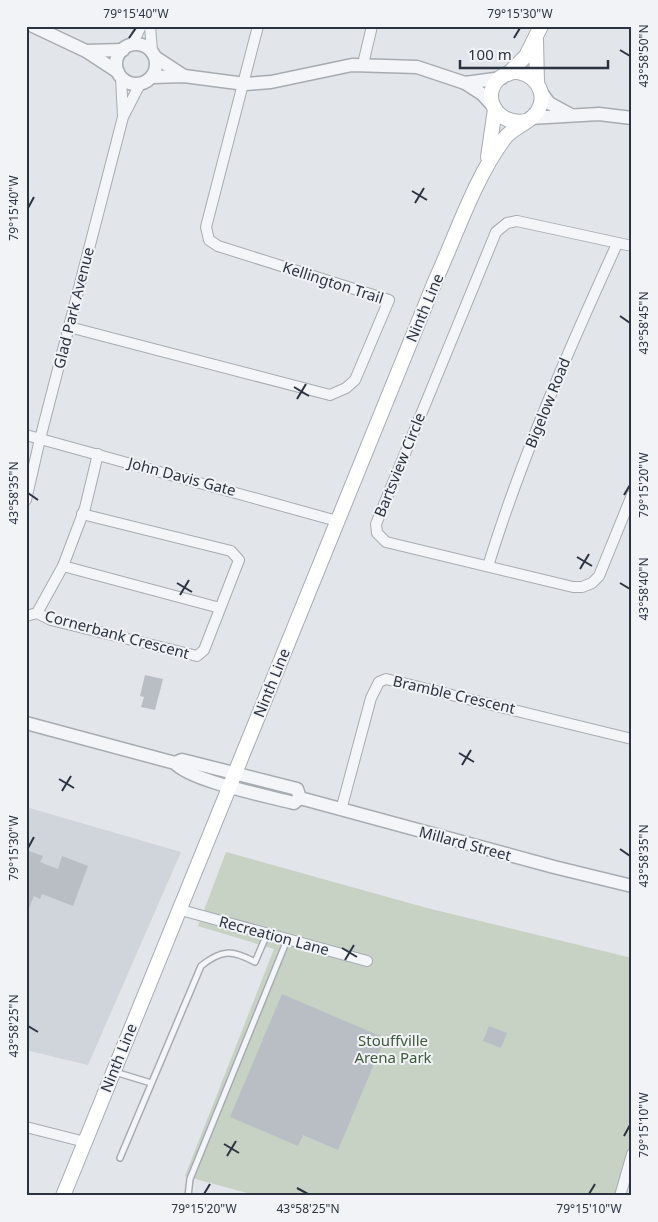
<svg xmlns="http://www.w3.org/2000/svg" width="658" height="1222" font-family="'Noto Sans',sans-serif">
	<rect width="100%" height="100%" fill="#e2e5e9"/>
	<!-- built -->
	<path fill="#d0d4db" d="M26,807L181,852L88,1065L26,1050Z"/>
	<!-- green -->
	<path fill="#c7d2c4" d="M226,852L427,908L632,958V1166L623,1196H258L185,1176L274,949L198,926Z"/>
	<!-- building -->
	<g fill="#b9bec5">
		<path d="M145,675L163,679L155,710L141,707L144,697L140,696Z"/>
		<path d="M26,850L43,856L40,862L58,869L62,856L88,866L73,906L42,894L40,899L34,896L26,915Z"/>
		<path d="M282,994L385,1038L338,1150L303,1135L298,1146L230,1117Z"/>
		<path d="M489,1026L507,1033L501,1048L483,1041Z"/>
	</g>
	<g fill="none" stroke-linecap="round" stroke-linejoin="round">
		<defs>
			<g id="service">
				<path d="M115,1072L151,1083"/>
				<path d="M120,1158L201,966C222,949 232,950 255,962L267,934"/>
				<path d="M188,1196L190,1179L287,940"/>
			</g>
			<g id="minor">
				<path d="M150,26L152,51"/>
				<path d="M132,45L141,26"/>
				<path d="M363,64L372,26"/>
				<path d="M121,78L123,116"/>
				<path d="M632,246L517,221L507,223L496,232L376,524L377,533L386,542L573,587H582L592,583L599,576L632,495"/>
				<path d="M69,327L330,395L346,388L355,380L389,300L218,246L209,240L206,227L258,26"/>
				<path d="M26,435L337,521"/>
				<path d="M26,500L40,439L123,117L140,84"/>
				<path d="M63,566L220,608"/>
				<path d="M488,566C522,456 569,349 617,244"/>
				<path d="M37,613L51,620L197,656L204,650L239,560L231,551L82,514"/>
				<path d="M26,616L37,613L63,566L85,508L98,454"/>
				<path d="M341,810L371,698L379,682L386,679L632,739"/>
				<path d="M181,910L367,961"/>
				<path d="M26,1127L85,1142"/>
				<path d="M620,1196L632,1154"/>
			</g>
			<g id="tertiary">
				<path d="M33,26L86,51L118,72"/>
				<circle cx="136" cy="64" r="20"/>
				<path d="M86,51L123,50"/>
				<path d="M155,57L184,76"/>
				<path d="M152,77L184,76L245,84L271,82L352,65L417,67L465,83L482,94L494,107"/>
				<path d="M465,83L502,78"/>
				<path d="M541,92L549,103L571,115"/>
				<path d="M530,118L599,114L632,118"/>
				<path d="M26,723L175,763C190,781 268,796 294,803L300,798"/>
				<path d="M175,763L182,760L297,789L300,798"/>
				<path d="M300,798L554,867L632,886"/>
			</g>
			<g id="secondary">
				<path d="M536,40L537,83"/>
				<path d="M508,74L526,56L541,26"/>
				<path d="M488,157L495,109"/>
				<path d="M63,1196L436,279C457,233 474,180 504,139C513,126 535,122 540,106C548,86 524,64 504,75C478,90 494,127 526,121"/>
			</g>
		</defs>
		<!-- service casing -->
		<use href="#service" stroke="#a7acb3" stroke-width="8"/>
		<!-- minor casing -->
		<use href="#minor" stroke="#a7acb3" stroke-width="12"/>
		<!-- tertiary casing -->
		<use href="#tertiary" stroke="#a7acb3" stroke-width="15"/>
		<!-- secondary casing -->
		<use href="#secondary" stroke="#a7acb3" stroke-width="16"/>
		<!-- service -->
		<use href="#service" stroke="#f4f5f8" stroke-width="5"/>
		<!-- minor -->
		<use href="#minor" stroke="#f4f5f8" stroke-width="10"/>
		<!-- tertiary -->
		<use href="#tertiary" stroke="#f4f5f8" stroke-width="12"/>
		<!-- secondary -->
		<use href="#secondary" stroke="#fff" stroke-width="14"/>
	</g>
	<!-- ticks -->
	<path fill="none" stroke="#2b3340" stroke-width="2" d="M129,38L136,28M514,38L520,28M620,50L630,56M412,191L427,200M415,203L424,188M28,208L34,197M620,316L630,323M294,387L309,396M297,399L306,384M28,493L38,500M624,495L630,485M577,557L592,566M580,569L589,554M177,583L192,592M620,583L630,589M180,595L189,580M459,753L474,762M462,765L471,750M59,779L74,788M62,791L71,776M28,848L34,837M620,849L630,856M342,948L357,957M345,960L354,945M28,1026L38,1032M624,1136L630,1125M224,1144L239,1153M227,1156L236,1141M297,1188L308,1194M204,1194L210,1184M589,1194L595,1184"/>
	<g text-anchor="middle" stroke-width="4" stroke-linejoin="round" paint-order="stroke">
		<!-- street labels -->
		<g font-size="15" fill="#2b3340" stroke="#f1f3f7">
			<text transform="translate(333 283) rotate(18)" y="5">Kellington Trail</text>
			<text transform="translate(74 308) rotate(-76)" y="5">Glad Park Avenue</text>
			<text transform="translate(425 308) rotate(-67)" y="5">Ninth Line</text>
			<text transform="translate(548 403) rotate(-68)" y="5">Bigelow Road</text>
			<text transform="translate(400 465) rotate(-68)" y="5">Bartsview Circle</text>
			<text transform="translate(182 477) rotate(15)" y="5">John Davis Gate</text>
			<text transform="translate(117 635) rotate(15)" y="5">Cornerbank Crescent</text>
			<text transform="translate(272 683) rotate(-68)" y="5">Ninth Line</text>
			<text transform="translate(454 695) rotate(13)" y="5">Bramble Crescent</text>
			<text transform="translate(465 844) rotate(15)" y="5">Millard Street</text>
			<text transform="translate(274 936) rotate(15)" y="5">Recreation Lane</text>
			<text transform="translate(119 1058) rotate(-68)" y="5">Ninth Line</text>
		</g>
		<!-- park labels -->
		<g font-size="15" fill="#405a3a" stroke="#f1f3f7">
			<text x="393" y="1046">Stouffville<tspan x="393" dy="17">Arena Park</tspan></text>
		</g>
	</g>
	<!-- border -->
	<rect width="658" height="1222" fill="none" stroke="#f1f3f7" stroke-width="55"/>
	<!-- scale -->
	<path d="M460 60v8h148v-8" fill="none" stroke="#2b3340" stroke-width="2.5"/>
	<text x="468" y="60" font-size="15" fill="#2b3340" stroke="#f1f3f7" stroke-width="4" paint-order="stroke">100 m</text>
	<rect x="28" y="28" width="602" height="1166" fill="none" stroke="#2b3340" stroke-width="2"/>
	<g font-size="12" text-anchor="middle" fill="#2b3340">
		<text x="136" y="18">79°15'40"W</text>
		<text x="520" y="18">79°15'30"W</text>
		<text transform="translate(644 56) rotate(-90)" y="4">43°58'50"N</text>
		<text transform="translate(14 208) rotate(-90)" y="4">79°15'40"W</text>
		<text transform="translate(644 323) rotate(-90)" y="4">43°58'45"N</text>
		<text transform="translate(644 485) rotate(-90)" y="4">79°15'20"W</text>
		<text transform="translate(14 493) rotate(-90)" y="4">43°58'35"N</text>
		<text transform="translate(644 589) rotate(-90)" y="4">43°58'40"N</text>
		<text transform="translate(14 848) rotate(-90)" y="4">79°15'30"W</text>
		<text transform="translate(644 856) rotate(-90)" y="4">43°58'35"N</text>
		<text transform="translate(14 1026) rotate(-90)" y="4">43°58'25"N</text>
		<text transform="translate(644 1125) rotate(-90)" y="4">79°15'10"W</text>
		<text x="204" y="1213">79°15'20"W</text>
		<text x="308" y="1213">43°58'25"N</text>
		<text x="589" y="1213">79°15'10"W</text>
	</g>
</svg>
